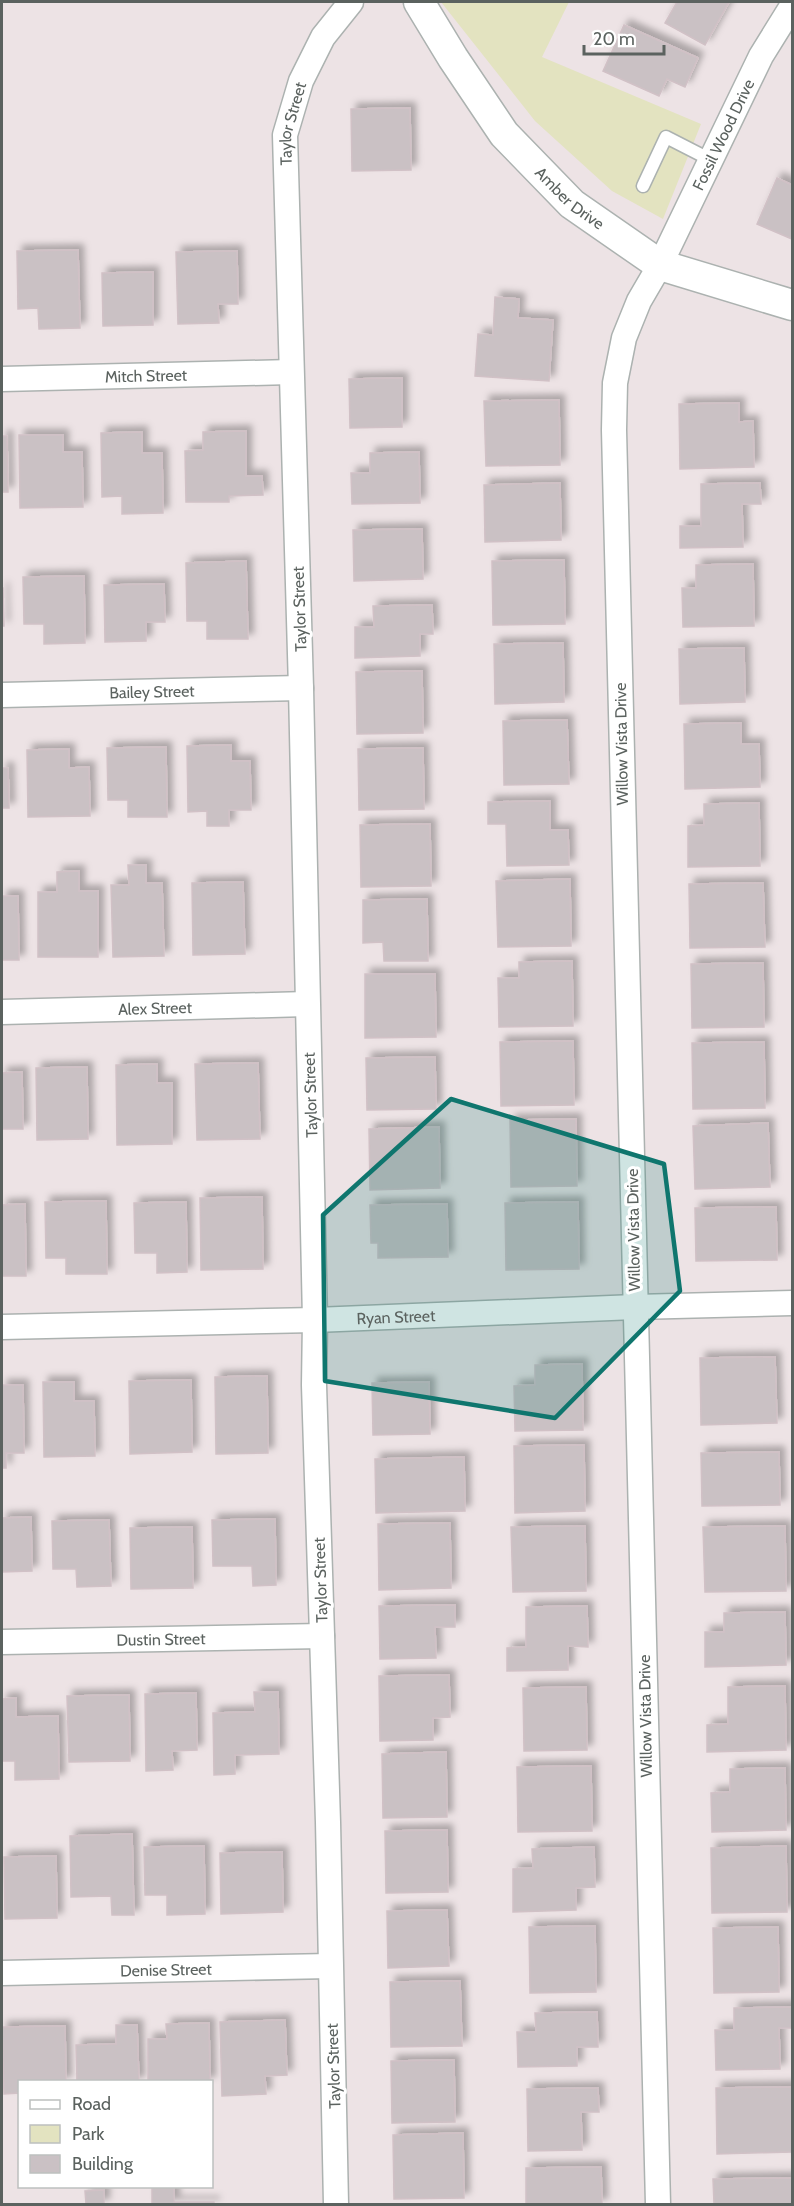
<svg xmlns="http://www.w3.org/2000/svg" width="794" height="2206" font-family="Cabin,sans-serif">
	<defs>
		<filter id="shadow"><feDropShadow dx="5.5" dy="-5.5" stdDeviation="3" flood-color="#0004"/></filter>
	</defs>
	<rect width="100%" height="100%" fill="#ede3e5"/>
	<!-- green -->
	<path fill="#e3e3c0" d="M441,2H569L542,57L701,124L663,219L612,191L535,121Z"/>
	<!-- building -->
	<g fill="#cac1c4" stroke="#d1c1c6" stroke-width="1.5" filter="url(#shadow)">
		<path d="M677,2H729L705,45L665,23Z"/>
		<path d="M624,25L698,58L685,87L667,79L659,96L603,71Z"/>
		<path d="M410,108L411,170L352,171L351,109Z"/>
		<path d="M777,178L792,185V239L757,224Z"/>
		<path d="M78,250L80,328L39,329L38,308L18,309L17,251Z"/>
		<path d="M237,251L238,304H218L219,323L178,324L176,252Z"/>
		<path d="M153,272V325L103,326L102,273Z"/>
		<path d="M495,297L519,299L518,318L553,320L549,381L475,376L478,334L493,335Z"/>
		<path d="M402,378V427L350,428L349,379Z"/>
		<path d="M559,400L560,465L486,466L484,401Z"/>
		<path d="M739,403V422L753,421L754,467L680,469L679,404Z"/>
		<path d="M246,431V476H262L263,495L229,496V502H186L185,451L203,450V432Z"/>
		<path d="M142,432V453H162L163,513L122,514V496L102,497L101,433Z"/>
		<path d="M19,435H63V452H82L83,507L20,508Z"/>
		<path d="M2,436H7L8,492H2Z"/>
		<path d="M419,452L420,503L352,504L351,473H370V453Z"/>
		<path d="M560,483L561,540L485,542L484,485Z"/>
		<path d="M760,483L761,504H742L743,547L680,548V526H701V484Z"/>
		<path d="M422,529L423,579L354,581L353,530Z"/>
		<path d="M564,560L565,624L493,625L492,561Z"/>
		<path d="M246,561L248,639H207V621H187L186,563Z"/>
		<path d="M753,564L754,626L683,627L682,588H696V565Z"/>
		<path d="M84,576L85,643L44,644V624H24L23,577Z"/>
		<path d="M164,584L165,622H146V641L105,642L104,585Z"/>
		<path d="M2,588H3L4,626H2Z"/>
		<path d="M432,605L433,634H420V656L355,658V627H374L373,606Z"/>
		<path d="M563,643L564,702L495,704L494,644Z"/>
		<path d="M744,648L745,702L680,704L679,649Z"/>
		<path d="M422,671L423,733L357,734L356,672Z"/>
		<path d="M567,720L569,784L504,785L503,721Z"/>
		<path d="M741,723V744H759L760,787L685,789L684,724Z"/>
		<path d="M231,745V761H250L251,810H229V826H207V811L188,812L187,746Z"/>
		<path d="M166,747L167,817H128V800H108L107,748Z"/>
		<path d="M423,748L424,809L359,810L358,749Z"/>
		<path d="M69,749V768L89,767L90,816L28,817L27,750Z"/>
		<path d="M2,768H8L9,808H2Z"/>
		<path d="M550,801V830H568L569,865L507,866L506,824H488V802Z"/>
		<path d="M759,803L760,866L688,867V826L704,825V804Z"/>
		<path d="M430,824L431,886L361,887L360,825Z"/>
		<path d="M128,865H146V883H162L164,956L113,957L111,885H129Z"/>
		<path d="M79,871V891H98V957H38V892H57V872Z"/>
		<path d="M570,879L571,946L498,947L496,881Z"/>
		<path d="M243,882L245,954L193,955L192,883Z"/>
		<path d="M763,883L765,947L690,948L689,884Z"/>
		<path d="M2,896H18L19,960H2Z"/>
		<path d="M427,899L428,961H384L383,942L363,943V900Z"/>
		<path d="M572,961L573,1026L499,1027L498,978H519V962Z"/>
		<path d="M763,963L764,1027L692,1028L691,964Z"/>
		<path d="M365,974H435L436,1037L365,1038Z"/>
		<path d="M573,1041L574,1105L501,1106L500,1042Z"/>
		<path d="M764,1042L765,1108L693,1109L692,1043Z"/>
		<path d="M435,1057L436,1109L367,1110L366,1058Z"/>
		<path d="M258,1063L260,1139L197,1140L195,1064Z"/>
		<path d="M157,1064V1083H172V1144L117,1145L116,1065Z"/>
		<path d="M87,1067L88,1139L37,1140L36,1068Z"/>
		<path d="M22,1072L23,1129H2V1073Z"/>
		<path d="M576,1119L577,1186L511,1187L510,1120Z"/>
		<path d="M768,1123L770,1187L695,1189L693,1126Z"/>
		<path d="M439,1127L440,1188L370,1190L369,1129Z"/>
		<path d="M262,1197L263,1269L201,1270L200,1198Z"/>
		<path d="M106,1201L107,1274H66V1258H46L45,1202Z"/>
		<path d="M186,1202L187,1272L157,1273V1253H135L134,1203Z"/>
		<path d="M578,1202L579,1269L506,1270L505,1203Z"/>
		<path d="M25,1204L26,1276H2V1205Z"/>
		<path d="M447,1204L448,1257L378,1258V1243H371L370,1205Z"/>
		<path d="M776,1207L777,1260L696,1261L695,1208Z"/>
		<path d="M775,1357L777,1423L701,1425L700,1358Z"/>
		<path d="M582,1364L583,1430L515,1431L514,1386L535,1385V1365Z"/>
		<path d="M267,1376L268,1453L216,1454L215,1377Z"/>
		<path d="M191,1380L192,1452L130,1454L129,1381Z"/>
		<path d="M43,1382H74V1401H94L95,1456L44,1457Z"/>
		<path d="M429,1382L430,1434L373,1435L372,1383Z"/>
		<path d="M2,1385H23L24,1453H6V1468H2Z"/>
		<path d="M584,1445L585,1511L515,1513L514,1446Z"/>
		<path d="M779,1452L780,1505L702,1506L701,1453Z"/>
		<path d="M464,1457L465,1511L376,1513L375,1459Z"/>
		<path d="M31,1517L32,1571L2,1572V1518Z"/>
		<path d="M275,1519L276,1585L253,1586L252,1566H213L212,1520Z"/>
		<path d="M109,1520L111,1586L77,1587L76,1569H53L52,1521Z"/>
		<path d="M450,1523L451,1588L379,1590L378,1524Z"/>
		<path d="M585,1526L586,1591L513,1592L511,1527Z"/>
		<path d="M785,1526L786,1591L705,1592L703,1527Z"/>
		<path d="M192,1527L193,1588L131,1589L130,1528Z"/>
		<path d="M455,1605V1627H435L436,1658L380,1659L379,1606Z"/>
		<path d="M587,1606L588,1647L568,1646V1670L507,1671V1648L526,1647V1607Z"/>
		<path d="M785,1612L786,1665L705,1667V1632H724V1613Z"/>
		<path d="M449,1675L450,1717L433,1718V1740L380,1741L379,1676Z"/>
		<path d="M785,1686L786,1750L707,1752V1725L728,1724V1687Z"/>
		<path d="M586,1687L587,1750L524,1751L523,1688Z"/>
		<path d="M254,1692H278L279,1754L235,1755V1774L214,1775L213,1713L255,1712Z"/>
		<path d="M196,1693L197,1750L172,1751L173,1770L146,1771L145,1694Z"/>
		<path d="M129,1695L130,1761L69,1762L67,1696Z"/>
		<path d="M16,1698V1717L58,1716L59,1779L15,1780V1761H2V1699Z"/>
		<path d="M446,1752L447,1817L383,1818L382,1754Z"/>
		<path d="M591,1766L592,1831L518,1832L517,1767Z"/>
		<path d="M785,1768L786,1830L712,1832L711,1793L730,1792V1769Z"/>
		<path d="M447,1830L448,1892L386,1893L385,1831Z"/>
		<path d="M132,1834L134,1915H112L111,1896L71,1897L70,1836Z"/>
		<path d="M204,1846L205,1914L167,1915V1895H145L144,1847Z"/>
		<path d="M786,1846L787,1912L712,1913L711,1848Z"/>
		<path d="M594,1847L595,1887L576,1888V1910L513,1912V1869L533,1868L532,1849Z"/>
		<path d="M282,1852L283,1912L221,1914L220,1853Z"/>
		<path d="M56,1856L57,1918L5,1919L4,1857Z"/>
		<path d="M447,1910L449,1966L388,1968L387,1911Z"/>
		<path d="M595,1926L596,1992L530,1993L529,1927Z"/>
		<path d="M778,1927L779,1992L714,1993L713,1928Z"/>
		<path d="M460,1981L462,2046L391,2047L390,1982Z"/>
		<path d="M792,2007V2028H779L780,2069L716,2070L715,2030H734V2008Z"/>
		<path d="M597,2012L598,2047H577V2066L518,2067L517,2032H536L535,2013Z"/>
		<path d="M285,2020L287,2075L265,2076L266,2094L222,2096L220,2022Z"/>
		<path d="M209,2023L210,2082H148V2039H167L166,2024Z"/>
		<path d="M116,2025H137L139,2082H77L76,2045L116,2044Z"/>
		<path d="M65,2026L66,2082H20V2093L4,2094L2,2027Z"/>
		<path d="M454,2060L455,2122L392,2123L391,2061Z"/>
		<path d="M792,2087V2152L717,2154L716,2088Z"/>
		<path d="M598,2088L599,2112H581L582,2150L528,2151L527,2089Z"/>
		<path d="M463,2133L464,2198L394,2199L393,2135Z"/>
		<path d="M601,2167L602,2204H526V2168Z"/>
		<path d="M792,2178V2204H714L713,2179Z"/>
		<path d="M152,2188H174V2202H214V2204H152Z"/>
		<path d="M104,2190V2204H86L85,2191Z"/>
	</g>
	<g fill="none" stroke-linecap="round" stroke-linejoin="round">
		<defs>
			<path id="service" d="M643,186L666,137L711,160"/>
			<g id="minor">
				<path id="s1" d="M2,379L291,372"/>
				<path id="s2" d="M2,695L301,688"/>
				<path id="s3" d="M2,1012L307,1004"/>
				<path id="s4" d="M2,1327L315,1320L635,1307L792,1303"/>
				<path id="s5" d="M2,1642L322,1636"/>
				<path id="s6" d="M2,1973L330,1966"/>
				<path id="s7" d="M336,2204L328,1822L314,1385L315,1320L301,688L285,135L301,81L323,37L351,2"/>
				<path id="s8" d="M658,2204L614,430L615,383L624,338L639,301L660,265L761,56L792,6"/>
			</g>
			<g id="tertiary">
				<path id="s9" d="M419,2L453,58L504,134L572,204L660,265L792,305"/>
			</g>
		</defs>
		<!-- service casing -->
		<use href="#service" stroke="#acb2b0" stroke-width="15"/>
		<!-- minor casing -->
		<use href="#minor" stroke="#acb2b0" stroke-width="27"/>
		<!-- tertiary casing -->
		<use href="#tertiary" stroke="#acb2b0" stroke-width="33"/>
		<!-- service -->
		<use href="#service" stroke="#fff" stroke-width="12"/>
		<!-- minor -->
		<use href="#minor" stroke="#fff" stroke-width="24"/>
		<!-- tertiary -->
		<use href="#tertiary" stroke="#fff" stroke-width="30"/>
	</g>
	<!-- marked area -->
	<path fill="#0f766e" fill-opacity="0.2" stroke="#0f766e" stroke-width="4.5" stroke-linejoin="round" d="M451,1099L664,1164L680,1291L555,1418L325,1381L323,1215Z"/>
	<g text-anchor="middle" stroke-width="6" stroke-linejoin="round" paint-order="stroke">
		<!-- street labels -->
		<g font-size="16" fill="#5b625f" stroke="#fff">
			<text dy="6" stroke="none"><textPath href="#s7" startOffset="2082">Taylor Street</textPath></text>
			<text dy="6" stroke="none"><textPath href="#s8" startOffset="2094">Fossil Wood Drive</textPath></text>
			<text dy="6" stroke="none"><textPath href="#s9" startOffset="249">Amber Drive</textPath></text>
			<text dy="6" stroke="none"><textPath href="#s1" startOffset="144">Mitch Street</textPath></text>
			<text transform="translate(299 609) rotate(-92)" y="6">Taylor Street</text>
			<text dy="6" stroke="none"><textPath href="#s2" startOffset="150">Bailey Street</textPath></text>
			<text transform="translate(621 744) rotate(-91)" y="6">Willow Vista Drive</text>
			<text dy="6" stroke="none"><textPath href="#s3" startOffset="153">Alex Street</textPath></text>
			<text transform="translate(310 1095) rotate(-92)" y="6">Taylor Street</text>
			<text transform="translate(633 1230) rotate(-91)" y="6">Willow Vista Drive</text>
			<text dy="6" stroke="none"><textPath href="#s4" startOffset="394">Ryan Street</textPath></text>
			<text transform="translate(320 1580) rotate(-92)" y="6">Taylor Street</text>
			<text dy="6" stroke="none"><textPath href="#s5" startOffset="159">Dustin Street</textPath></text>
			<text transform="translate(645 1716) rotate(-91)" y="6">Willow Vista Drive</text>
			<text dy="6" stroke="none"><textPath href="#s6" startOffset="164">Denise Street</textPath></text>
			<text transform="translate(333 2066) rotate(-92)" y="6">Taylor Street</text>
		</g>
	</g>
	<!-- border -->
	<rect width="794" height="2206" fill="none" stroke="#5b625f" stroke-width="6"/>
	<!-- legend -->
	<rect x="18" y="2080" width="195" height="108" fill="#ffffff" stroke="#bdc0bf" stroke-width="1.5"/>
	<rect x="30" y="2100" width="30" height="9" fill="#ffffff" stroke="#bdc0bf" stroke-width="1.5"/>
	<text x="72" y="2110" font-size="18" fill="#5b625f">Road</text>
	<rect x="30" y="2125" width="30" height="18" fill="#e3e3c0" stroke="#bdc0bf" stroke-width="1.5"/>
	<text x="72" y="2140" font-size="18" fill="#5b625f">Park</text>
	<rect x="30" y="2155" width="30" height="18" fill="#cac1c4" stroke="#bdc0bf" stroke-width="1.5"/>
	<text x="72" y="2170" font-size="18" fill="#5b625f">Building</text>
	<!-- scale -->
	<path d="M584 45v9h80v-9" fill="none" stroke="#5b625f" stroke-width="3"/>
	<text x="593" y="45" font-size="18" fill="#5b625f" stroke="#ffffff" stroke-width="4.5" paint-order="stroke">20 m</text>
</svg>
